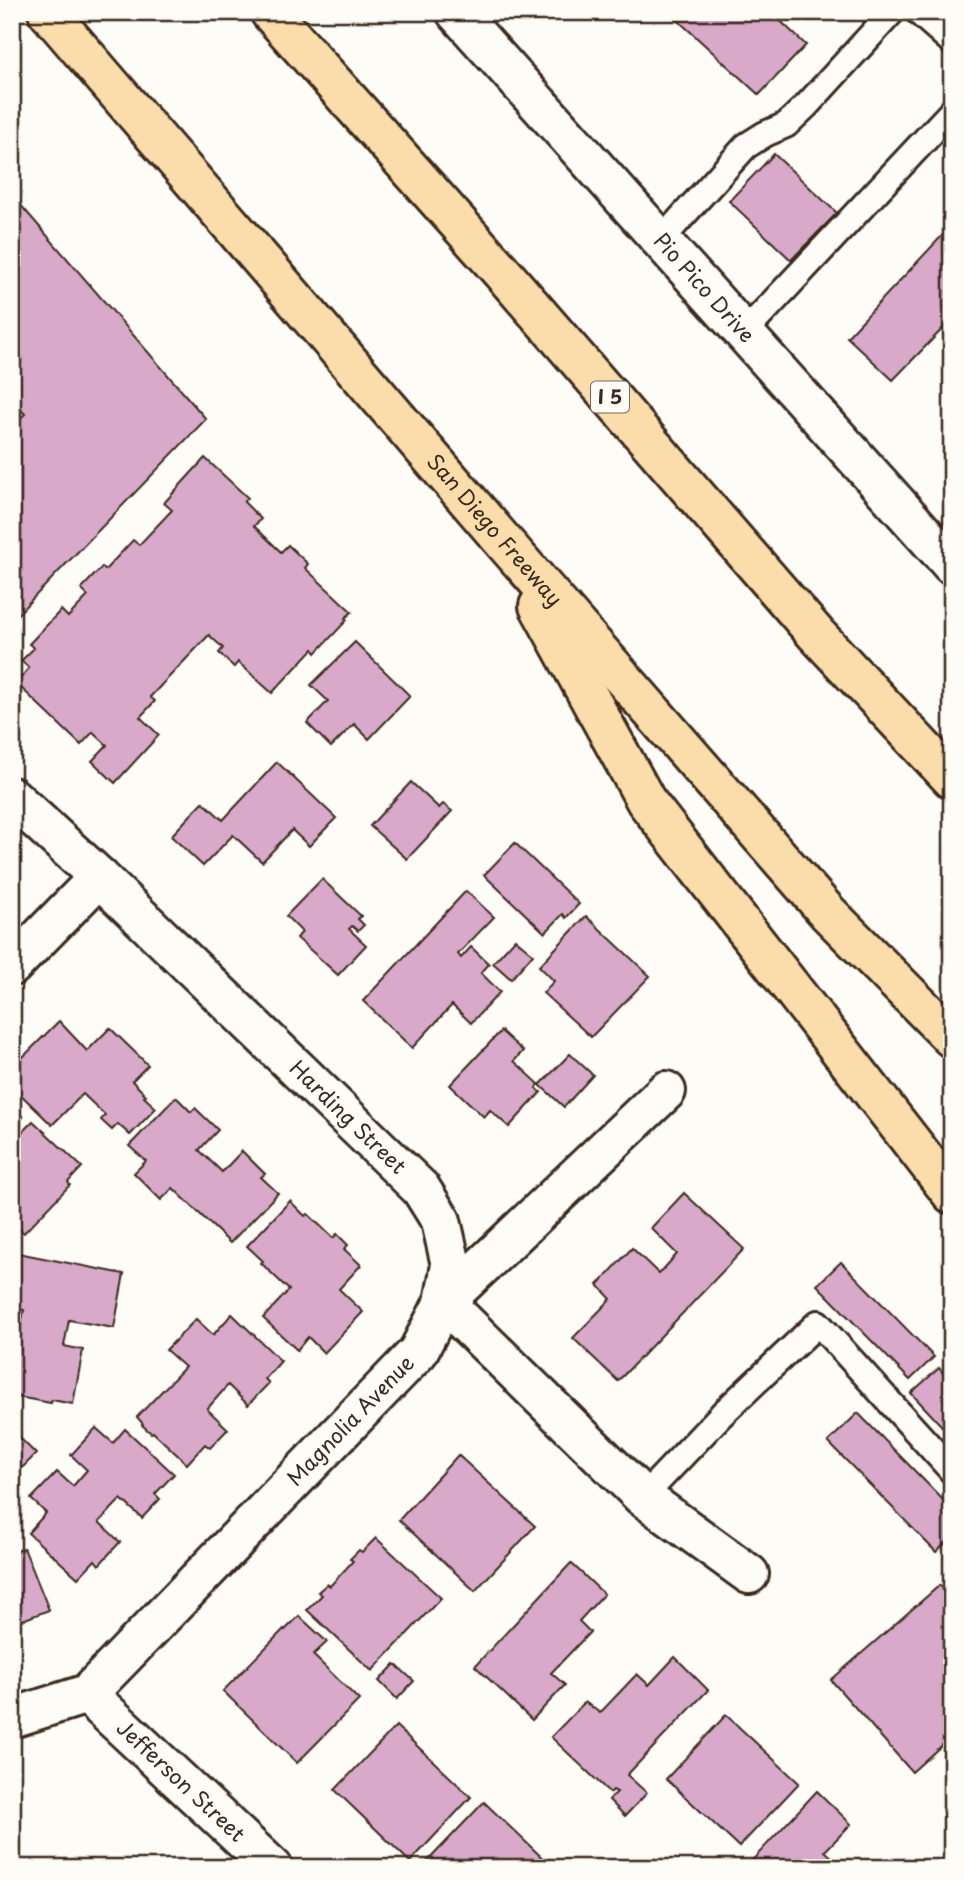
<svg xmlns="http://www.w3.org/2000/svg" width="964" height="1880" font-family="'Playpen Sans',sans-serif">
	<rect width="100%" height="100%" fill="#fdfcf7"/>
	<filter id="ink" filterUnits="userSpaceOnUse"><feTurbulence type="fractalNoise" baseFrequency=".0143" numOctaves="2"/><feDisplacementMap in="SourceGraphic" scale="14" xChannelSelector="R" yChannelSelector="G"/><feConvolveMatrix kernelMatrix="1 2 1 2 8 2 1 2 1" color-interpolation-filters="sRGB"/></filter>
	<g filter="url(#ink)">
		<!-- building -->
		<g fill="#d9a9c9" stroke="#3b2a1e" stroke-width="2">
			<path d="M771,12L806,45L759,95L670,13Z"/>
			<path d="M774,154L837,213L791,260L729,201Z"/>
			<path d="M12,195L206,419L12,620V426L25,414L12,401Z"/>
			<path d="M952,225V319L893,380L847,337Z"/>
			<path d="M205,458L248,498L244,502L261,519L254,526L281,552L288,545L308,564L305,568L352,612L345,618L347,620L316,653L313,649L272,693L238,662L234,667L219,653L223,648L209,635L150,697L155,701L140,717L159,735L115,783L92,761L107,745L93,732L81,745L16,683L29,668L21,661L34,648L29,644L61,610L68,617L88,596L81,589L102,567L105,570L133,540L139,545L172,510L164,503Z"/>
			<path d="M355,642L410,696L369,739L354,724L331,747L307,723L328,701L311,685Z"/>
			<path d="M277,762L336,818L309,846L292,830L262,862L233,835L203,866L171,836L203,802L223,820Z"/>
			<path d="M411,782L439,808L443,804L452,811L407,859L370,826Z"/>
			<path d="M515,843L579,904L566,918L563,914L545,933L484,875Z"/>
			<path d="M322,879L361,916L358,919L364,925L358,931L352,926L349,929L366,945L338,975L297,938L302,932L286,916Z"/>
			<path d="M466,891L494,917L458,954L461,958L471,947L489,964L481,973L500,992L471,1023L452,1005L412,1048L363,1001Z"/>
			<path d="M586,916L650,976L591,1037L543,993L554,981L539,966Z"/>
			<path d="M515,939L533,954L511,979L493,963Z"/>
			<path d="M59,1021L87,1051L110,1028L148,1065L132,1081L146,1095L144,1097L156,1108L130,1135L118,1124L112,1130L101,1120L105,1115L83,1094L52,1125L12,1086V1070L15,1068L13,1067Z"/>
			<path d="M501,1031L523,1051L514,1061L539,1084L536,1088L541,1092L509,1127L490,1110L484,1117L450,1085Z"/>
			<path d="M570,1054L593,1075L564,1107L540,1085Z"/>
			<path d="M176,1097L191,1112L195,1108L218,1130L199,1150L222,1172L242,1151L265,1174L261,1177L278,1193L230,1243L173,1188L161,1200L134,1173L146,1161L129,1146Z"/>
			<path d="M12,1107L23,1117L12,1129Z"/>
			<path d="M33,1121L82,1167L68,1182L70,1185L24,1233L12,1223V1130L18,1136Z"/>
			<path d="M684,1193L744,1249L618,1381L573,1338L611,1299L598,1285L632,1248L659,1274L677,1254L651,1228Z"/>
			<path d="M290,1201L305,1216L308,1214L333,1238L337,1234L348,1245L344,1249L361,1265L339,1289L363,1312L324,1353L308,1337L297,1350L263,1318L289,1290L261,1263L263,1261L247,1246Z"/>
			<path d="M13,1252L124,1274L114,1328L69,1320L64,1346L83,1350L73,1404L52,1400L51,1403L12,1396V1341L17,1342L24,1310L12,1308Z"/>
			<path d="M841,1262L934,1357L910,1380L817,1285Z"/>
			<path d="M232,1314L281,1361L265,1379L269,1383L248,1405L228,1385L207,1409L228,1429L210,1448L205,1444L187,1464L153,1432L151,1433L142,1425L143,1424L137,1417L185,1367L166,1350L196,1319L213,1335Z"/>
			<path d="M939,1368L952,1383V1437L911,1393Z"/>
			<path d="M858,1413L952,1509V1537L936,1552L828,1442Z"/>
			<path d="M96,1428L113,1443L125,1429L174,1474L155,1494L160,1499L142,1518L121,1499L99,1522L120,1542L99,1565L95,1560L78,1578L28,1533L46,1513L31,1499L57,1472L73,1486L87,1470L71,1455Z"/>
			<path d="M12,1430L36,1454L17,1473L12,1469Z"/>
			<path d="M458,1455L535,1526L475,1591L399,1520Z"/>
			<path d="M376,1538L441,1598L372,1671L307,1610L322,1595L318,1592L327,1584L330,1586L353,1561L350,1559L359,1550L362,1552Z"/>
			<path d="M24,1548L49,1610L12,1624V1553Z"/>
			<path d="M571,1563L604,1594L579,1621L590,1632L551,1673L565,1685L532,1720L475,1666Z"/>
			<path d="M940,1585L952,1598V1736L912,1772L831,1680Z"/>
			<path d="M299,1616L327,1642L313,1655L359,1700L297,1763L223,1691L284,1629L285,1630Z"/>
			<path d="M675,1657L708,1690L627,1775L647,1793L625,1816L609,1800L617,1792L613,1790L610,1793L551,1737L585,1702L600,1713L637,1674L649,1685Z"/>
			<path d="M395,1664L414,1681L397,1699L379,1681Z"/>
			<path d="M726,1715L799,1783L739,1847L666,1779Z"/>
			<path d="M396,1726L471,1797L410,1862L335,1790Z"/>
			<path d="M817,1791L851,1824L825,1851L836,1861L830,1868H745Z"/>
			<path d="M484,1802L553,1868H425L423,1866Z"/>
		</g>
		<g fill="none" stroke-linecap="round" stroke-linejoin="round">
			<defs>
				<g id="service">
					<path d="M918,12L952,42"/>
					<path d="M661,240L746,146L765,134L786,125L807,105L892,12"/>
					<path d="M744,333L952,111"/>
					<path d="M643,1497L722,1414L818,1323L952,1471"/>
				</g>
				<g id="minor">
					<path d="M12,966L99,877"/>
					<path d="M666,1091L444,1302L643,1497L749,1574"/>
				</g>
				<g id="tertiary">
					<path id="s1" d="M456,12L952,565"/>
				</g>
				<g id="secondary">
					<path id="s2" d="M12,797L99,877L421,1189L441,1221L451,1265L444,1302L418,1352L125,1655L87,1694L12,1718"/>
					<path id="s3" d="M87,1694L273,1868"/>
				</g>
				<g id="motorway">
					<path id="s4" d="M48,12L502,540L828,913L952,1038"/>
					<path d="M270,12L500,270L816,634L952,779"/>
					<path d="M539,606L646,801L952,1194"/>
				</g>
			</defs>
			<!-- service casing -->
			<use href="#service" stroke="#3b2a1e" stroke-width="30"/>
			<!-- minor casing -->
			<use href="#minor" stroke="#3b2a1e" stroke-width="44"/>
			<!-- tertiary casing -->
			<use href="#tertiary" stroke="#3b2a1e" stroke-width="44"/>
			<!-- secondary casing -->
			<use href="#secondary" stroke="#3b2a1e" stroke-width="44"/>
			<!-- motorway casing -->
			<use href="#motorway" stroke="#3b2a1e" stroke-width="44"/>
			<!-- service -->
			<use href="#service" stroke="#fdfcf7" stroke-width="24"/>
			<!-- minor -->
			<use href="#minor" stroke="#fdfcf7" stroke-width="38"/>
			<!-- tertiary -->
			<use href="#tertiary" stroke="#fdfcf7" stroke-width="38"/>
			<!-- secondary -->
			<use href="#secondary" stroke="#fdfcf7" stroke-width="38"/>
			<!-- motorway -->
			<use href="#motorway" stroke="#fbddab" stroke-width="38"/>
		</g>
	</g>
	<g text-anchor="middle" stroke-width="5" stroke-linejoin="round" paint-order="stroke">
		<!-- shield labels -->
		<rect fill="#fdfcf7" stroke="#75695f" stroke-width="2" x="591" y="381.5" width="38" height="31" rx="5"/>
		<g font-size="19" font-weight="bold" fill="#3b2a1e">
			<text x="610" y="404">I 5</text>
		</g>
		<!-- street labels -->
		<g font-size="21" fill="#3b2a1e" stroke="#fdfcf7">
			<text dy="7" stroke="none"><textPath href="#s1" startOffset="371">Pio Pico Drive</textPath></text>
			<text dy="7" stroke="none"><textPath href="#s4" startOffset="684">San Diego Freeway</textPath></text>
			<text dy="7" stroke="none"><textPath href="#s2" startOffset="464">Harding Street</textPath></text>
			<text transform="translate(351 1421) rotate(-46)" y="7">Magnolia Avenue</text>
			<text dy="7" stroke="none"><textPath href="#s3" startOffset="128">Jefferson Street</textPath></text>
		</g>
	</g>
	<!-- margin -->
	<rect width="964" height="1880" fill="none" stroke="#fdfcf7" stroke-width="42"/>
	<rect x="21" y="21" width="922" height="1838" fill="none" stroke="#3b2a1e" stroke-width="2.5" filter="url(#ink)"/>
</svg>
